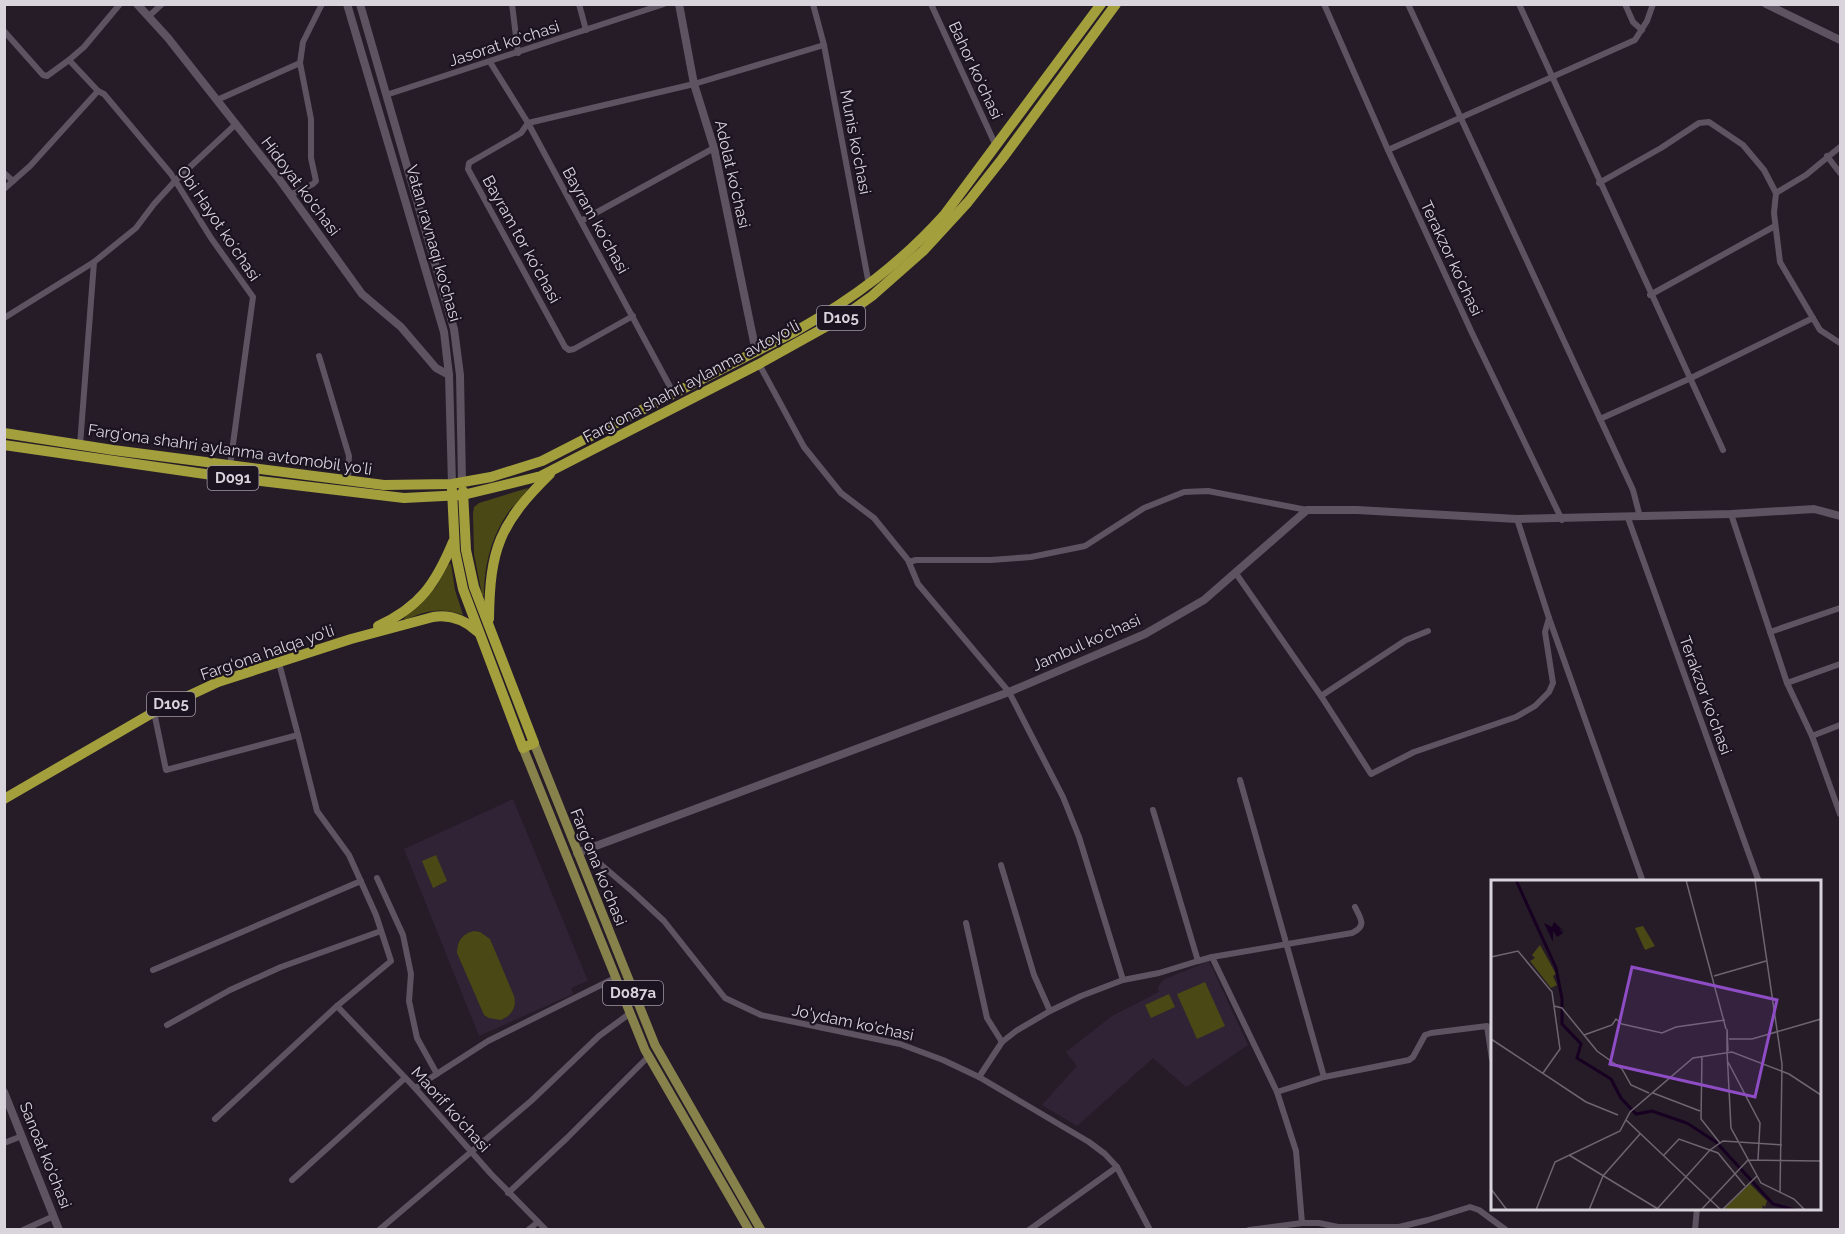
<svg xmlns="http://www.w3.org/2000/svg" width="1845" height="1234" font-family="Raleway,sans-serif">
	<rect width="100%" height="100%" fill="#251c28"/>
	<!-- built -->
	<g fill="#302335">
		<path d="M513,799L588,981L571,988L573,994L479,1036L404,849Z"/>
		<path d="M1209,961L1248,1045L1186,1087L1153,1058L1077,1126L1042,1105L1077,1066L1066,1052L1112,1016L1159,992L1158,987L1163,980Z"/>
	</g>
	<!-- green -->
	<g fill="#4a4814">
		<path d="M528,488C524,496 516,503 510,510C492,534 484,565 484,595H482L474,554L473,513L474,507L479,503Z"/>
		<path d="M449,564H451L455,590L463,615C439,607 428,610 405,620L404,618L436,587Z"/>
		<path d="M436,855L447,881L433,888L422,861Z"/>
		<path d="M474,931L480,932L490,939L514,996C517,1007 512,1015 501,1020L489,1018L484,1015L457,953C457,941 462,934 474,931Z"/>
		<path d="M1205,982L1225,1026L1197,1039L1177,994Z"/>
		<path d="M1169,994L1175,1007L1151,1018L1145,1005Z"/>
	</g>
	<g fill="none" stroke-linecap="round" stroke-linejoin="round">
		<!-- street -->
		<g stroke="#5d5361" stroke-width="6">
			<path d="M512,4L518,53"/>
			<path d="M579,4L586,30"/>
			<path d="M813,4L824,45L869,285"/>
			<path d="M931,4L996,146"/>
			<path d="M1324,4L1388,150L1472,333L1562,520"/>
			<path d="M1408,4L1633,490L1640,517"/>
			<path d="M1519,4L1723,450"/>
			<path d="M1625,4L1633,22L1642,30"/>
			<path d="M149,16L162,4"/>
			<path d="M4,31L43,75L47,76L69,60"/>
			<path d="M490,62L528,123L674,394"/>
			<path d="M98,91L104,94L171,174L211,238L253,297L230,466"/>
			<path d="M386,95L664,4"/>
			<path d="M217,100L300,63"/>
			<path d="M1840,147L1806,175L1776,193L1774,213L1780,262L1820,330L1840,343"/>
			<path d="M1388,150L1635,40L1647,21L1653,4"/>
			<path d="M1827,156L1840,173"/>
			<path d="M4,173L13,181"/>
			<path d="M1599,183L1661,148L1699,123L1709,122L1743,145L1764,170L1776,193"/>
			<path d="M4,189L30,166L98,91L69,60L84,47L120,4"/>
			<path d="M290,195L313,184L316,181L311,158V119L300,63L303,42L322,4"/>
			<path d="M581,221L714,148"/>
			<path d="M1650,295L1775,226"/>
			<path d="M633,316L574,349L569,350L565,347L468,169L469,163L521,133L528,123L694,84L824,45"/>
			<path d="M4,318L94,262"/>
			<path d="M319,356L349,456L348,480"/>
			<path d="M759,364L804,447L841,493L874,518L908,560L918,584L1009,692L1063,797L1079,837L1123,980L1159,973L1198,961"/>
			<path d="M1600,419L1691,378L1813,318"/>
			<path d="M80,445L94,262L136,228L154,204L176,180L236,124"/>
			<path d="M1731,514L1787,683L1812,736L1840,814"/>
			<path d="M1628,518L1759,882"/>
			<path d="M1517,519L1549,618L1643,882"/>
			<path d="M909,562L916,560H991L1031,557L1085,546L1144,508L1184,492L1208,491L1307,510"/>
			<path d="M1235,572L1321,696L1371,774L1414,752L1516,717L1535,706L1549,692L1553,683L1545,632L1549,618"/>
			<path d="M1770,632L1840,608"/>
			<path d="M1787,683L1840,664"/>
			<path d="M1321,696L1406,640L1428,631"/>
			<path d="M154,712L166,770L298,735L279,663"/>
			<path d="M1812,736L1840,725"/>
			<path d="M1240,780L1324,1077"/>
			<path d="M1153,810L1198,961L1212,957"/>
			<path d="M584,850L633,892L664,921L725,998L761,1015L900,1044L943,1060L979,1077L1089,1142L1105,1154L1117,1167L1150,1230"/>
			<path d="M1001,865L1034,975L1050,1011L1081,996L1123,980"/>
			<path d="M377,878L403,935L411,974L409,1001L417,1038L437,1074"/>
			<path d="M1355,907C1361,919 1367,926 1352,933L1212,957L1277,1092L1324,1077L1409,1060L1413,1057L1425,1035L1431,1033L1487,1026L1492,1059"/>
			<path d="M966,923L987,1018L1002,1042"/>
			<path d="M153,970L361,881"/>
			<path d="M337,1006L415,1088L491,1174L546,1230"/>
			<path d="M167,1025L230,990L281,967L381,931"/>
			<path d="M979,1077L1002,1042L1016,1031L1050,1011"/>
			<path d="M415,1088L488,1041L615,978"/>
			<path d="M1277,1092L1296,1151L1302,1223"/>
			<path d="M215,1119L337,1006L391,961L376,915L349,855L317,811L298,735"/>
			<path d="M4,1143L22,1136"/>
			<path d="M292,1180L405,1078"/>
			<path d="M508,1193L567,1138L649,1056"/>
			<path d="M23,1230L54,1216"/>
			<path d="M379,1230L531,1101L599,1036L629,1014"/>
			<path d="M528,1230L538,1222"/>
			<path d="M1029,1230L1117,1167"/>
			<path d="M1249,1230L1302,1223H1319L1338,1227H1399L1428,1220L1470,1207L1479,1210L1506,1230"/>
			<path d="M1695,1230L1697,1208"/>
		</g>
		<!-- secondary -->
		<g stroke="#5d5361" stroke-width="8">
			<path d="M137,4L168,38L279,179L362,294L401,327L436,368L449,375"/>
			<path d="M347,4L444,332L449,375L452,484"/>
			<path d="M360,4L454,329L460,375L462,482"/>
			<path d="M679,4L694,84L714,148L756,352"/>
			<path d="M1766,4L1840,40"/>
			<path d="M577,853L1009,692L1145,634L1204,600L1307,510H1357L1517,519L1731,514L1814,509L1840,516"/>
			<path d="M4,1092L59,1230"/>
		</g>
		<!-- primary -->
		<g stroke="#87814b" stroke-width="9">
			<path d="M534,743L655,1045L761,1230"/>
			<path d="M523,748L645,1050L749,1230"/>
		</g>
		<!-- highway -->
		<g stroke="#a39f3c" stroke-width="10">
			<path d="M4,433L113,450L384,485L452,484L491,477L542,461L796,331C854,298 900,264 945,214L1101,4"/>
			<path d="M4,445L219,476L404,498L463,495L541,476L759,364L840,319L872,296L923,251L968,202L1002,159L1116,4"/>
			<path d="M452,490L455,551L463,589L523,748L534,743L474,587L466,550L463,491"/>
			<path d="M489,619C490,549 499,524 550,474"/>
			<path d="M378,626C420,607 436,583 453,542"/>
			<path d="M4,799L154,712L218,682L351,639L433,617C451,614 465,620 478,632"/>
		</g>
	</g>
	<g text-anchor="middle" stroke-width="4.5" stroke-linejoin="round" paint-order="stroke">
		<!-- shield labels -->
		<g fill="#1b131f" stroke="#a099a3" stroke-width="1.5">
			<rect x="817" y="306" width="48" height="24" rx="4.5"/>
			<rect x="207.5" y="466" width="51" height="24" rx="4.5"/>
			<rect x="147" y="692" width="48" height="24" rx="4.5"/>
			<rect x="603" y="981" width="60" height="24" rx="4.5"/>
		</g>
		<g font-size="15" font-weight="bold" fill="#d9d3db">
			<text x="841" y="323">D105</text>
			<text x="233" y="483">D091</text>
			<text x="171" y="709">D105</text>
			<text x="633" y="998">D087a</text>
		</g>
		<!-- street labels -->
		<g font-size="16" fill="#d9d3db" stroke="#1b131f">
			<text transform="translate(504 43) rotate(-18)" y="6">Jasorat koʻchasi</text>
			<text transform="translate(976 70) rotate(65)" y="6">Bahor koʻchasi</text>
			<text transform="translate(856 142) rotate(79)" y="6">Munis koʻchasi</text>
			<text transform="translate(733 174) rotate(77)" y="6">Adolat koʻchasi</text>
			<text transform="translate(301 186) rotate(53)" y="6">Hidoyat ko'chasi</text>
			<text transform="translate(596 220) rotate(61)" y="6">Bayram koʻchasi</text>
			<text transform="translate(219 223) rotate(56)" y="6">Obi Hayot koʻchasi</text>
			<text transform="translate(522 239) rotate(61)" y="6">Bayram tor koʻchasi</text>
			<text transform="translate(434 243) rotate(74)" y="6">Vatan ravnaqi ko'chasi</text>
			<text transform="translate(1452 258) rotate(65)" y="6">Terakzor koʻchasi</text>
			<text transform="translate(691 381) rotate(-28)" y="6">Farg‘ona shahri aylanma avtoyo‘li</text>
			<text transform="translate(230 449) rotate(8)" y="6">Fargʻona shahri aylanma avtomobil yoʻli</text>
			<text transform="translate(1086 642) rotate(-24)" y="6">Jambul koʻchasi</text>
			<text transform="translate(267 652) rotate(-19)" y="6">Farg‘ona halqa yo‘li</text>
			<text transform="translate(1706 695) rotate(70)" y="6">Terakzor koʻchasi</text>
			<text transform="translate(599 867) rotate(68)" y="6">Fargʻona koʻchasi</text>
			<text transform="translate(853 1022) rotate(12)" y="6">Jo'ydam ko'chasi</text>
			<text transform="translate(451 1109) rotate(48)" y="6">Maorif ko'chasi</text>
			<text transform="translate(46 1155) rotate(68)" y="6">Sanoat ko'chasi</text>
		</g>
	</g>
	<!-- overview -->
	<g transform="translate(1491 880)">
		<rect width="330" height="330" fill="#251c28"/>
		<path d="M152,46L164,66L154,70L144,48ZM49,65L65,94L62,96L66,105L60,108L39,81L44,78L41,75ZM258,303L276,321L274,327L271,325L272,330H232Z" fill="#4a4814"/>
		<path d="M63,42L74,52L68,48L72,53L66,57L62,51V62L53,43L61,47Z" fill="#170021"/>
		<path fill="none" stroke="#170021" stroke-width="3" d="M25,0L65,88L71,119V144L90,164L86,178L120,199L130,218L145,234L161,231L196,243L225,262L282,324L304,330"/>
		<path fill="none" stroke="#6d6570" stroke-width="1.5" d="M195,0L235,149M264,0L291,184L289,313M0,77L27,71L61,112L69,169L52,193M223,96L275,81M63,126L71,128L106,171L131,189L140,205L158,213M93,155L121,145L125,139L131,144L171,153L185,147L234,140M0,159L95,222L127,235M238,159H261L330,139M236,171L240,248L270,303L303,319L314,330M236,171V149L237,171M211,176L210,239L229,263M237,182L269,243L267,280M162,213L209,231M135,240L230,330M78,275L167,329M173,275L188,259L227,273L254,306M257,280L330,281M0,309L16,330M166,329L219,270L232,261L291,265M45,330L64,282L129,251L139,232L202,178L241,172L298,194L330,215M98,330L112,296L149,254M210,330L257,280M231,330L266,296"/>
		<path fill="#8e4dc5" fill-opacity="0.15" stroke="#8e4dc5" stroke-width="3" d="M141,87L286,120L264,217L119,184Z"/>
		<rect width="330" height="330" fill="none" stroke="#d9d3db" stroke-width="3"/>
	</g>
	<!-- border -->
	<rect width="1845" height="1234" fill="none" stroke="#d9d3db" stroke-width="12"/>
</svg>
